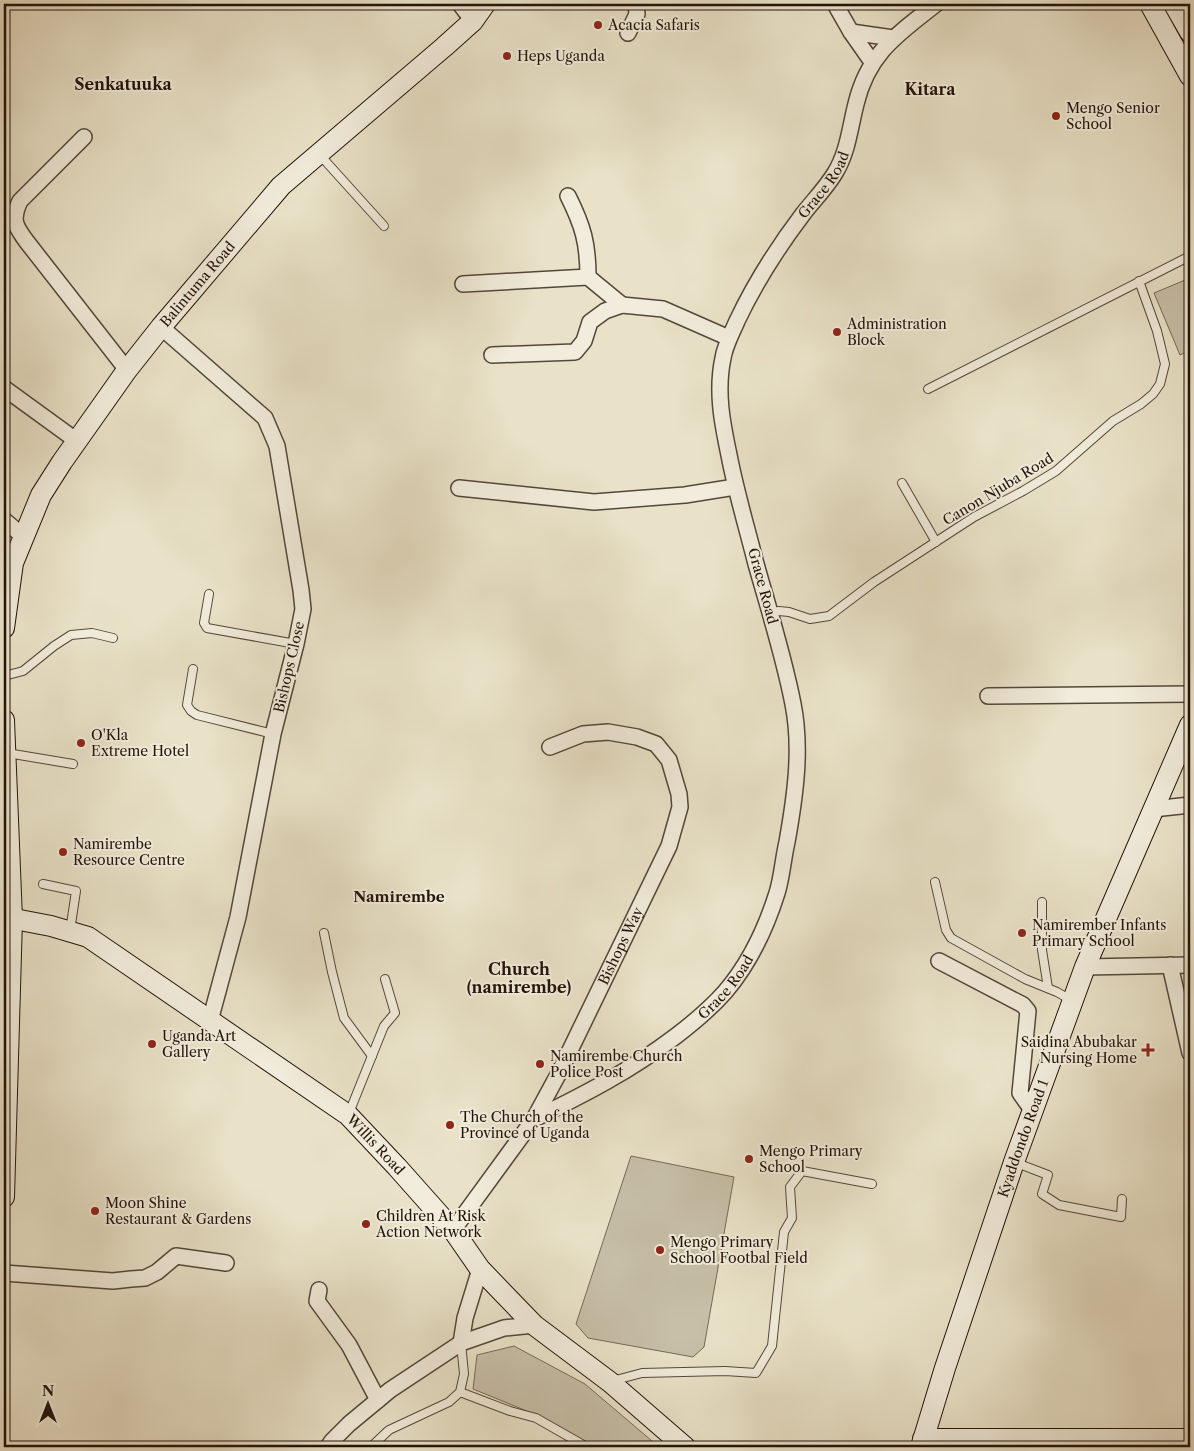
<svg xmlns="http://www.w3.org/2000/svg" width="1194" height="1451" font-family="'Libre Caslon Text',serif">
	<rect width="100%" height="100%" fill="#e9e2c8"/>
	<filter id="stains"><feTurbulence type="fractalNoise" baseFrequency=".004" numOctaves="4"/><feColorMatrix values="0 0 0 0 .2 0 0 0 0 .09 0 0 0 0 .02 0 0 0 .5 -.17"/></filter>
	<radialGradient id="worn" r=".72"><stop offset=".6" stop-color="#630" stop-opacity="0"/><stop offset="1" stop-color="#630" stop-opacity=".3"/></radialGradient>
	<!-- green -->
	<g fill="#c7bfa8" stroke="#756959">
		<path d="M1190,278V350L1180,355L1154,293Z"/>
		<path d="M631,1156L734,1177L704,1347L693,1357L588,1338L576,1324Z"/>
		<path d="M514,1346L585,1384L659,1447H591L539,1416L473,1389L477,1355Z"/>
	</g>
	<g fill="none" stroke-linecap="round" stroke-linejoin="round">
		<defs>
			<g id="lane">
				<path d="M319,154L384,226"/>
				<path d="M928,389L1190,256"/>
				<path d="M902,483L936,542"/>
				<path d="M209,594L204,623L207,628L296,644"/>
				<path d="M770,613L779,611L789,612L810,619L829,616L874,582L974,517L1023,491L1056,471L1113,421L1141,404L1153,394L1160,384L1165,364L1157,331L1139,281"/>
				<path d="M193,669L187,705L191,711L197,715L273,734"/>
				<path d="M4,676L23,671L54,646L71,635L92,633L113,638"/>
				<path d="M7,753L73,764"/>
				<path d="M935,882L946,930L951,938L1025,979L1057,992L1071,1000"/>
				<path d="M43,884L76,891L70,931"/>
				<path d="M1042,902V950L1048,988"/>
				<path d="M324,933L332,972L344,1018L372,1056"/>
				<path d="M349,1113L384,1026L395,1013L385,979"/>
				<path d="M1014,1162L1048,1175L1042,1194L1059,1205L1121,1217L1122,1199"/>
				<path d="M612,1381L642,1373L725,1371L756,1373L772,1346L784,1232L792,1218L790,1187L802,1171L872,1184"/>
				<path d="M460,1392L510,1411L536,1418L587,1447"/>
				<path d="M371,1447L389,1430L449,1402L460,1392L464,1374L461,1343"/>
			</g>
			<g id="street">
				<path d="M460,4L473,21"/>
				<path d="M835,4L851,32L872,62"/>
				<path d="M851,32L893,38"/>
				<path d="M628,33L637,14L636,4"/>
				<path d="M84,137L20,201C11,220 15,226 27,242L127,370"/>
				<path d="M588,277L622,305"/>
				<path d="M463,284L588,277C588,243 583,226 568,196"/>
				<path d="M161,327L265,418L277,446L301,590L303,609L296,644L273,734L238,917L210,1021"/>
				<path d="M492,355L575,352L584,341L590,322L605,311L622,305L663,309L729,338"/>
				<path d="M4,388L77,441"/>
				<path d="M459,488L594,502L685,495L735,487"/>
				<path d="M4,520L24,537"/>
				<path d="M988,696L1190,694"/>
				<path d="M1153,809L1190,805"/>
				<path d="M939,961L1023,1005L1028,1011L1020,1093L1032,1110"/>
				<path d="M1170,965L1190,1053"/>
				<path d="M1085,967L1190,965"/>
				<path id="s1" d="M534,1119C585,1094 630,1071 676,1036C693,1023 710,1009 725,992C748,965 766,928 777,893C782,877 783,859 787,842C795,797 802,749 793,704C784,657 769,610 756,564C747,528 736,492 729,455C722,422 716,391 723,358C725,345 732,333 737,321C755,283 778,247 803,214C813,201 826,188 835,173C848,152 850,127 856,104C868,53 898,34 936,4"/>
				<path id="s2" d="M453,1230L534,1119L560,1071L669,846L680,807L679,794L669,760L656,744L637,737L608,732L583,734L550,747"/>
				<path d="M4,1273L113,1281L131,1279L145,1278L157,1272L176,1256L226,1263"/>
				<path d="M319,1290L317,1301L349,1345L378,1400"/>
				<path d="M461,1343L465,1318L480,1269"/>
				<path d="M328,1447L332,1441L349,1424L390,1390L461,1343L504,1328L534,1325"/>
			</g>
			<g id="secondary">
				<path d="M1150,4L1190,76"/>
				<path d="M1174,4L1190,32"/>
				<path id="s3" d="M4,628L13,563L41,495L62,462L127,370L161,327L281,186L444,47L473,21L485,4"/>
				<path d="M4,720L12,919L4,1197"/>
				<path id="s4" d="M4,917L51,926L88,937L348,1115L397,1167L453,1230L480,1269L534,1325L610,1382L685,1447"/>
				<path d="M923,1439H1190"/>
				<path id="s5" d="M921,1447L945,1368L1014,1162L1085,967L1190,725"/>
			</g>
		</defs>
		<!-- lane casing -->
		<use href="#lane" stroke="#54473a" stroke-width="10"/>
		<!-- street casing -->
		<use href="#street" stroke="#54473a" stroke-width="18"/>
		<!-- secondary casing -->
		<use href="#secondary" stroke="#23130a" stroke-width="22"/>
		<!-- lane -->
		<use href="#lane" stroke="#f1ecdb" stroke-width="8"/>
		<!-- street -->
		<use href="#street" stroke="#f1ecdb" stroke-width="15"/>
		<!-- secondary -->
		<use href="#secondary" stroke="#f1ecdb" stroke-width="20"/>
	</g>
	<!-- markers -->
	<g fill="#8f2418" stroke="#f1ecdb" stroke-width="2">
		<circle cx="598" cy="25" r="5"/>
		<circle cx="507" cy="56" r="5"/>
		<circle cx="1056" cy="116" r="5"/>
		<circle cx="837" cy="332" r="5"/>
		<circle cx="81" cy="743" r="5"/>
		<circle cx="63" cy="852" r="5"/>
		<circle cx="1022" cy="933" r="5"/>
		<circle cx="152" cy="1044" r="5"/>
		<path d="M1145.5 1042.5h5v5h5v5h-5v5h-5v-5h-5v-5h5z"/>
		<circle cx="540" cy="1064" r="5"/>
		<circle cx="450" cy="1125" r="5"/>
		<circle cx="749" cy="1159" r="5"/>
		<circle cx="95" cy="1211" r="5"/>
		<circle cx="366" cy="1224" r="5"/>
		<circle cx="660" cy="1250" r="5"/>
	</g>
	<g text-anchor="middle" stroke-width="4" stroke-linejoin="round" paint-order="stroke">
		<!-- poi labels -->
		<g font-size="14" fill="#23130a" stroke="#f1ecdb" text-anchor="start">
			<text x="608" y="30">Acacia Safaris</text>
			<text x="517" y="61">Heps Uganda</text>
			<text x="1066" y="113">Mengo Senior<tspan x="1066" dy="16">School</tspan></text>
			<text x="847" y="329">Administration<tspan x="847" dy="16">Block</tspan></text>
			<text x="91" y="740">O'Kla<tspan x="91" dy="16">Extreme Hotel</tspan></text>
			<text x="73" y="849">Namirembe<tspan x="73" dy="16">Resource Centre</tspan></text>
			<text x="1032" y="930">Namirember Infants<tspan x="1032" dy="16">Primary School</tspan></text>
			<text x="162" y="1041">Uganda Art<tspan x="162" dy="16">Gallery</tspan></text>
			<text x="1137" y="1047" text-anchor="end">Saidina Abubakar<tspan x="1137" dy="16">Nursing Home</tspan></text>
			<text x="550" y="1061">Namirembe Church<tspan x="550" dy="16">Police Post</tspan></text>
			<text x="460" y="1122">The Church of the<tspan x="460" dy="16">Province of Uganda</tspan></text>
			<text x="759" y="1156">Mengo Primary<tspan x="759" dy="16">School</tspan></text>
			<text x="105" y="1208">Moon Shine<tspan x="105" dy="16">Restaurant &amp; Gardens</tspan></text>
			<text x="376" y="1221">Children At Risk<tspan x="376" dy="16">Action Network</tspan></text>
			<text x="670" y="1247">Mengo Primary<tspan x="670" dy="16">School Footbal Field</tspan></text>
		</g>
		<!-- street labels -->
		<g font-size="14" fill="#23130a" stroke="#f1ecdb">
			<text dy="5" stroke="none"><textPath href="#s1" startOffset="1091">Grace Road</textPath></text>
			<text dy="5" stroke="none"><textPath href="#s3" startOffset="402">Balintuma Road</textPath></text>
			<text transform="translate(998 489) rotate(-31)" y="5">Canon Njuba Road</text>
			<text transform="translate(763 586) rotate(75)" y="5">Grace Road</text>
			<text transform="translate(289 667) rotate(-77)" y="5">Bishops Close</text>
			<text dy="5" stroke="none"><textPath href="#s2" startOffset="331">Bishops Way</textPath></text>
			<text dy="5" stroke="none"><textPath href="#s1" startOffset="235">Grace Road</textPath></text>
			<text dy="5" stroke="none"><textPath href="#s5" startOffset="325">Kyaddondo Road 1</textPath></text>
			<text dy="5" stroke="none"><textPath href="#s4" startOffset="442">Willis Road</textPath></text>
		</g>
		<!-- neighbourhood labels -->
		<g font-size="15" font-weight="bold" fill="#23130a" stroke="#f1ecdb">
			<text x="399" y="902">Namirembe</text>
		</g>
		<!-- quarter labels -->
		<g font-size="16" font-weight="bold" fill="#23130a" stroke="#f1ecdb">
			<text x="123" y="90">Senkatuuka</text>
			<text x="930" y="95">Kitara</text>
			<text x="519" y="975">Church<tspan x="519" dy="18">(namirembe)</tspan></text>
		</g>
	</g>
	<!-- margin -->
	<rect width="1194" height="1451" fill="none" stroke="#e9e2c8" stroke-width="20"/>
	<rect x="5" y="5" width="1184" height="1441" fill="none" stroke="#23130a" stroke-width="2.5"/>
	<rect x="10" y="10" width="1174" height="1431" fill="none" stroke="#23130a"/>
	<!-- north arrow -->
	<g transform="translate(48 1404)" stroke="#f1ecdb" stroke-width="4" paint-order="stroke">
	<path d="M0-4L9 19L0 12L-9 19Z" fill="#23130a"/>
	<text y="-8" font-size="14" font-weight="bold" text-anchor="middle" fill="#23130a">N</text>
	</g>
	<rect width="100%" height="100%" filter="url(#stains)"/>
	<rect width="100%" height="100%" fill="url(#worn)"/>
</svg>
